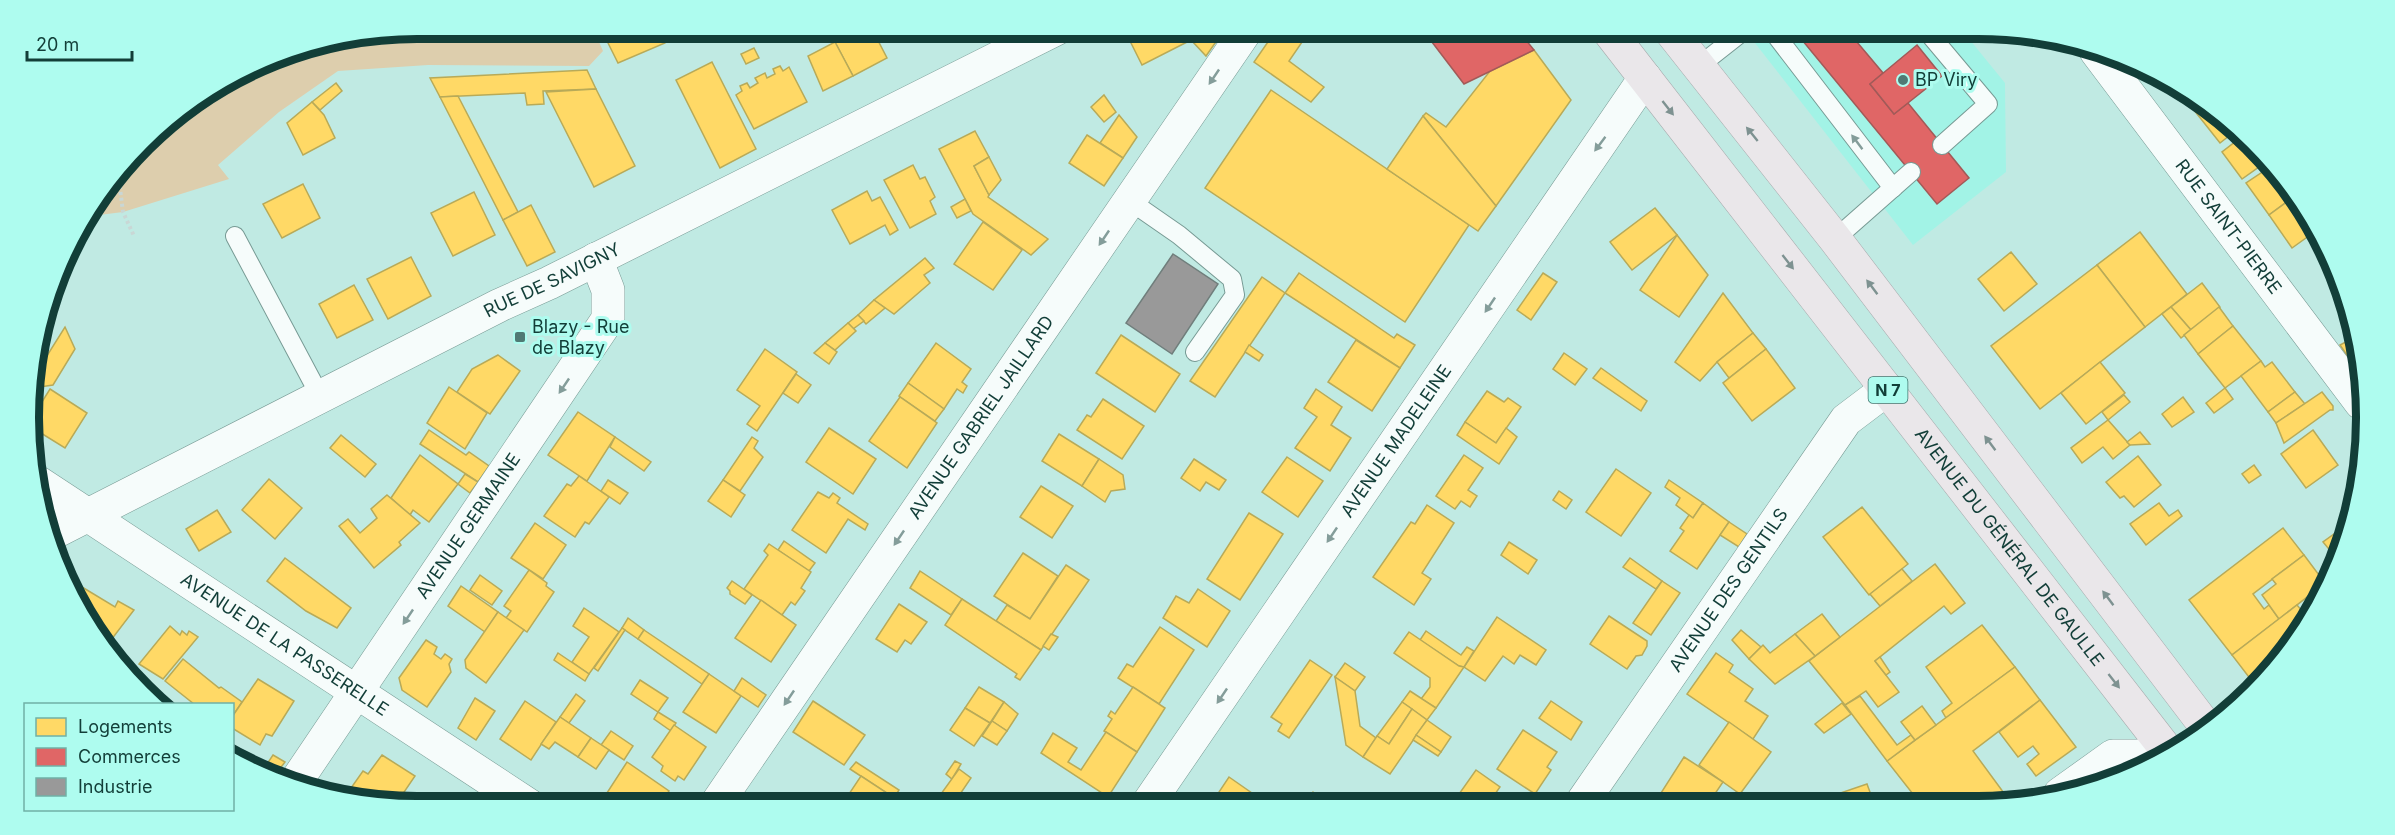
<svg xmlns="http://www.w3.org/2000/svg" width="2395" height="835" font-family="Inter,sans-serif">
	<rect width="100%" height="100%" fill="#c0eae3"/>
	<!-- built -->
	<path fill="#a2f3e6" d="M1744,29H1961L2005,83L2006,172L1913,245Z"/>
	<!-- green -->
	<path fill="#ddcead" d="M418,29H611L596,35L603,51L589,66L428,65L338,71L279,112L218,165L229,179L123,212L91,216L161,125L269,58Z"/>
	<!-- homes -->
	<g fill="#ffd966" stroke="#b8aa58" stroke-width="1.5">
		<path d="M624,29H683L667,37L665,43L618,63L605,37Z"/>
		<path d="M864,29H872L887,58L853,76L835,42Z"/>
		<path d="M1124,29H1225L1206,56L1191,40L1142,65Z"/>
		<path d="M1277,29H1311L1289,61L1324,87L1311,102L1254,62Z"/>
		<path d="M835,42L853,76L823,91L808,56Z"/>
		<path d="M754,48L759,58L746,64L741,54Z"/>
		<path d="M1534,50L1571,100L1496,206L1423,116L1426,113L1446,127L1490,71Z"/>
		<path d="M712,62L756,149L720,168L676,80Z"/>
		<path d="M780,66L783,71L789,67L807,102L754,129L736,95L742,91L740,86L747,83L750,88L758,83L755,78L765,73L767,78L775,74L773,69Z"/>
		<path d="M587,70L596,89L543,91L544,104L527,105L525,93L440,97L430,78Z"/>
		<path d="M336,83L342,91L320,110L312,102Z"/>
		<path d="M596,89L635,166L594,187L546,92Z"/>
		<path d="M1271,90L1469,225L1405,322L1205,188Z"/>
		<path d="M1104,95L1116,112L1104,122L1091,107Z"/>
		<path d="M458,96L518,212L503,220L440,97Z"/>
		<path d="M2196,100L2214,109L2234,132L2220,143L2190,105Z"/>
		<path d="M312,102L324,115L335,138L303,155L287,123Z"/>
		<path d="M1119,115L1137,137L1123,158L1100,143Z"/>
		<path d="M1423,116L1496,206L1478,231L1387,169Z"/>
		<path d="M975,131L989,157L974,166L989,195L988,197L1048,239L1031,255L973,214L939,149Z"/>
		<path d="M1087,135L1123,158L1104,186L1069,163Z"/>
		<path d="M2240,138L2263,164L2242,179L2222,152Z"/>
		<path d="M989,157L1001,180L989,195L974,166Z"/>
		<path d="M913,165L920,179L925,177L935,197L930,201L936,214L910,228L884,180Z"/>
		<path d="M2267,169L2292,198L2269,215L2246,183Z"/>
		<path d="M303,184L320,218L282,238L263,204Z"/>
		<path d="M867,191L872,201L880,197L898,230L890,235L885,225L850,244L832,210Z"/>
		<path d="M474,192L495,235L453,256L431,213Z"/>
		<path d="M2292,198L2314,223L2317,230L2292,248L2269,215Z"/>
		<path d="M965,199L971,211L957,218L951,207Z"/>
		<path d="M531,205L555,252L527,266L503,220Z"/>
		<path d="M1655,208L1677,235L1632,270L1610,242Z"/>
		<path d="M983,222L1022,250L993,290L954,264Z"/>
		<path d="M2140,232L2187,294L2145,327L2097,265Z"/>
		<path d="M1677,235L1708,275L1679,317L1640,290Z"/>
		<path d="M2011,252L2037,284L2004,311L1978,279Z"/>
		<path d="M411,257L431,296L388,319L367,279Z"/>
		<path d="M925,258L934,268L924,275L930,283L894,314L874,300Z"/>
		<path d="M2097,265L2145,327L2040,409L1991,346Z"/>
		<path d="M1299,273L1394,338L1397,334L1415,345L1400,368L1285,293Z"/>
		<path d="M1543,273L1557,282L1531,320L1517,310Z"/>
		<path d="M1262,277L1285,293L1215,397L1190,381Z"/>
		<path d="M2202,283L2220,307L2191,330L2171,307Z"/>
		<path d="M354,285L373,320L337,338L319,304Z"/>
		<path d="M1723,293L1753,333L1717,362L1700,381L1675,362Z"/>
		<path d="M874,300L885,308L866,324L858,315Z"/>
		<path d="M2171,307L2191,330L2181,338L2162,314Z"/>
		<path d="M2219,307L2233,326L2198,354L2184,335Z"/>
		<path d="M858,315L864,321L853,329L848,323Z"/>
		<path d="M848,323L856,331L835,350L825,343Z"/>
		<path d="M2233,326L2261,361L2225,388L2198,354Z"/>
		<path d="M65,327L75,349L53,385L33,388V378Z"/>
		<path d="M1753,333L1766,349L1729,378L1717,362Z"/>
		<path d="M1121,335L1180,374L1155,412L1096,373Z"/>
		<path d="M2353,338L2363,366L2362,377L2340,345Z"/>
		<path d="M1356,340L1400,368L1372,411L1328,382Z"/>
		<path d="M825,343L837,352L829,364L814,353Z"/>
		<path d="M936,343L971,369L962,382L967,386L963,393L957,389L944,409L908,383Z"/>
		<path d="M1249,345L1263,355L1259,361L1245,352Z"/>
		<path d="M765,349L797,372L757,431L747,424L760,406L737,390Z"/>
		<path d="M1766,349L1795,388L1752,421L1723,383Z"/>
		<path d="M1564,353L1587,369L1575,385L1553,369Z"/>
		<path d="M498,355L520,371L490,414L457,392L472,369Z"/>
		<path d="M2261,361L2265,367L2272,362L2295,392L2268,412L2241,376Z"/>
		<path d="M2100,362L2125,393L2086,424L2061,393Z"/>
		<path d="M1601,368L1647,401L1641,411L1593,378Z"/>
		<path d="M796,374L811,385L798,403L783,393Z"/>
		<path d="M908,383L944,409L935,421L899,396Z"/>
		<path d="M449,387L487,413L465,449L427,423Z"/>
		<path d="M2225,388L2233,399L2214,413L2206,403Z"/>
		<path d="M50,389L87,413L65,448L36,430L35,413Z"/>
		<path d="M1316,389L1342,407L1331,425L1351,438L1330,471L1295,448L1317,417L1304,408Z"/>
		<path d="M1487,391L1504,402L1508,398L1521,407L1496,443L1465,422Z"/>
		<path d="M2295,392L2305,404L2276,423L2268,412Z"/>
		<path d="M2322,392L2333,406V410H2330L2284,443L2276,423Z"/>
		<path d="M2124,395L2130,402L2108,420L2102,412Z"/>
		<path d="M900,397L937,423L907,468L869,441Z"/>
		<path d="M2183,397L2194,412L2172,427L2162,414Z"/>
		<path d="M1103,399L1144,426L1122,459L1077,430L1087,415L1091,417Z"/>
		<path d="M578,412L615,437L587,481L548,455Z"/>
		<path d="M2108,420L2130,445L2113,459L2103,447L2082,463L2071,448Z"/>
		<path d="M1465,422L1496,443L1506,428L1517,437L1499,464L1457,435Z"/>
		<path d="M829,428L876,459L853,494L806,462Z"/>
		<path d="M429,430L466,455L469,452L489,466L478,482L420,444Z"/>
		<path d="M2313,430L2338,465L2306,488L2281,454Z"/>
		<path d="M2140,432L2150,444L2130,445L2127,442Z"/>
		<path d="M1059,434L1099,459L1082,486L1042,461Z"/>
		<path d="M341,435L376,464L365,477L330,448Z"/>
		<path d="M615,437L651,462L644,471L610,447Z"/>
		<path d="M752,437L758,441L754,448L763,457L740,491L723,480Z"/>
		<path d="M420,455L458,484L429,522L413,510L410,515L391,498Z"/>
		<path d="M1464,455L1483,468L1468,490L1477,496L1470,507L1461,501L1455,509L1436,496Z"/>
		<path d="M2138,456L2161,485L2134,507L2124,496L2120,498L2106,482Z"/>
		<path d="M1287,457L1323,481L1298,517L1262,492Z"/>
		<path d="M1099,459L1123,475L1125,489L1111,491L1105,502L1082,486Z"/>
		<path d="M1194,459L1226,480L1219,490L1206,482L1200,491L1181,478Z"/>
		<path d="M2254,465L2261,475L2249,483L2242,474Z"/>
		<path d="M1616,469L1651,493L1621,536L1586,512Z"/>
		<path d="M465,474L478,482L470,493L458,484Z"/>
		<path d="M579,476L609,497L589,524L585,522L575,537L544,516L567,484L571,486Z"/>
		<path d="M269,479L302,508L275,539L242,510Z"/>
		<path d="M608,480L628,493L620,504L601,491Z"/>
		<path d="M723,480L745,495L731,517L708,501Z"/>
		<path d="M1669,480L1703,503L1693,518L1676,505L1680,498L1665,487Z"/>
		<path d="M1041,486L1073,506L1052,538L1020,517Z"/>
		<path d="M1559,491L1572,500L1566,509L1553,500Z"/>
		<path d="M818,492L829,498L833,493L840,498L837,503L868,524L865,530L848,519L826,553L792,530Z"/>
		<path d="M387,495L420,523L399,542L401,545L374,568L339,526L348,519L360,533L377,518L371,509Z"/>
		<path d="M1703,503L1729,522L1697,569L1670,551L1684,531L1680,528L1689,515L1693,518Z"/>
		<path d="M2159,503L2169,516L2178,510L2182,516L2146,545L2130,524Z"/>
		<path d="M1427,505L1454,523L1422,573L1431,579L1414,605L1373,577L1411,522L1415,524Z"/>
		<path d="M1862,507L1908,564L1869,595L1823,537Z"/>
		<path d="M217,510L231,532L199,551L186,529Z"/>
		<path d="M1249,513L1283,534L1240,600L1207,579Z"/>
		<path d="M2352,521L2341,549L2333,554L2323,542Z"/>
		<path d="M1729,522L1747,534L1739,547L1720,535Z"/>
		<path d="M535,523L566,545L543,579L511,558Z"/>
		<path d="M2283,528L2304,555L2253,594L2264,609L2269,605L2279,619L2232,655L2189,600Z"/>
		<path d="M784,541L815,563L809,571L778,550Z"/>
		<path d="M1509,542L1537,560L1528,574L1501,555Z"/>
		<path d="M769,544L811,572L801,588L805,591L795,605L791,602L782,615L744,589L768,555L764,551Z"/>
		<path d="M1023,553L1058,576L1030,619L994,596Z"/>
		<path d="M2304,555L2325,583L2279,619L2262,595L2276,584L2272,579Z"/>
		<path d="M285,558L351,608L337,628L306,611L267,581Z"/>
		<path d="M1630,558L1662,581L1656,589L1623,567Z"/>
		<path d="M1935,564L1965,603L1951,614L1944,606L1875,661L1899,692L1878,707L1866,691L1845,705L1809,661Z"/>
		<path d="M1066,565L1089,580L1041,650L996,621L1007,605L1030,619Z"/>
		<path d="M1902,569L1912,581L1880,606L1870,594Z"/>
		<path d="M529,570L547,583L546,586L554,592L527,632L506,618L511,611L504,606Z"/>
		<path d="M920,571L962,599L951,615L910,588Z"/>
		<path d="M480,575L502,591L492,605L470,590Z"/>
		<path d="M732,581L752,595L745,604L730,594V591L727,588Z"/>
		<path d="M1662,581L1680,593L1651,635L1633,623Z"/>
		<path d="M461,586L498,612L485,632L448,606Z"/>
		<path d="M82,587L115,607L118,601L134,610L108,644L94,634L77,595Z"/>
		<path d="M1198,589L1230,611L1207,647L1163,618L1176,596L1189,603Z"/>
		<path d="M962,599L1041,650L1020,680L1015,677L1017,674L945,625Z"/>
		<path d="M761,600L796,625L771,662L735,638Z"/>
		<path d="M899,604L927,622L911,644L905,640L897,652L876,639Z"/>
		<path d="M2297,605L2309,619L2255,685L2232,655Z"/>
		<path d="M584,608L619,632L589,674L572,662L589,637L573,626Z"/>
		<path d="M498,612L524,630L486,683L466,668L465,660Z"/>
		<path d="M1822,614L1840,637L1815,656L1795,634Z"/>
		<path d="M1609,616L1647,641V646L1642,655L1636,656L1627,669L1590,644Z"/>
		<path d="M1497,617L1546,650L1536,665L1520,655L1514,664L1503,656L1485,681L1464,667Z"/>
		<path d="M628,618L644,630L638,639L622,628Z"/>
		<path d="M1982,625L2015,667L1946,718L1942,711L1952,703L1926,667Z"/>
		<path d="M170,626L180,635L182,631L187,635L189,631L198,637L163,679L139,664Z"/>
		<path d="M1160,627L1194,650L1159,704L1118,678L1127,664L1133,667Z"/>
		<path d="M622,628L625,630L598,671L594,668Z"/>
		<path d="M644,630L709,674L702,684L638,639Z"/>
		<path d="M1741,630L1761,647L1749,659L1732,640Z"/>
		<path d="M1426,631L1461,655L1467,647L1474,651L1464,667L1459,666L1420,640Z"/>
		<path d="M1409,632L1459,666L1464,667L1436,708L1421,699L1430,687V678L1394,653Z"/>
		<path d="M1051,634L1058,637L1049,650L1043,646Z"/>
		<path d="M1795,634L1815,656L1775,684L1749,659L1763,645L1770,653Z"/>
		<path d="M426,640L437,647L434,654L441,659L445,654L452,659L449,664L451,672L427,707L402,690L399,678Z"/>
		<path d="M558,653L589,674L585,681L554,660Z"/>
		<path d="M1716,653L1733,665L1729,672L1753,689L1745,701L1768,716L1753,739L1687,694Z"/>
		<path d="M1880,657L1890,672L1886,675L1875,661Z"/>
		<path d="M183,659L219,688L221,687L242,702L232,717V704H194L165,681Z"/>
		<path d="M1310,660L1332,675L1289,738L1278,731L1282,724L1271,717Z"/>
		<path d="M1345,663L1365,677L1355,691L1335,677Z"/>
		<path d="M2015,667L2040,700L1973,751L2009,800L2006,803H1920L1887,761Z"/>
		<path d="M709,674L741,696L716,733L683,712Z"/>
		<path d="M1335,677L1355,691L1360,726L1376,738L1363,757L1346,745Z"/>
		<path d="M742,678L766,695L758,707L734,691Z"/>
		<path d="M258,679L294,701L272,736L266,734L260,745L232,728V717Z"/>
		<path d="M640,680L668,698L658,712L631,694Z"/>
		<path d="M979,687L1004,702L990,723L965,708Z"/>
		<path d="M1133,687L1165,708L1137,752L1104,731L1112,719L1108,716L1111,711L1115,714Z"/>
		<path d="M1410,691L1436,708L1427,720L1402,702Z"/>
		<path d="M576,694L585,701L569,723L560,717Z"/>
		<path d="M1860,696L1897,745L1911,735L1915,740L1887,761L1845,705Z"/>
		<path d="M475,698L495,711L476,740L458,728Z"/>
		<path d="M2040,700L2076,747L2036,776L2027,764L2039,754L2033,746L2018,757L1999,732Z"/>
		<path d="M525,701L556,722L531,760L500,739Z"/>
		<path d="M813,701L865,735L844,765L793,732Z"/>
		<path d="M1551,701L1582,722L1571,740L1539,718Z"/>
		<path d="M1004,702L1018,714L1007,731L992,721Z"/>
		<path d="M1402,702L1412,709L1389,744L1377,736Z"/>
		<path d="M1842,703L1851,714L1824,733L1815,724Z"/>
		<path d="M1922,706L1936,725L1915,740L1901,722Z"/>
		<path d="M965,708L990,723L974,746L950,730Z"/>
		<path d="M1412,709L1427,720L1390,774L1363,757L1377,736L1389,744Z"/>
		<path d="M658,712L676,723L671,731L654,719Z"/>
		<path d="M560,717L591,738L578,757L555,742L549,749L541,744Z"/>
		<path d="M1427,720L1451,737L1441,752L1416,735Z"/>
		<path d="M992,721L1007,731L997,745L982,736Z"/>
		<path d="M1729,722L1771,752L1740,794L1699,765Z"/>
		<path d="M674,725L706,747L684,780L678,776L675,781L661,771L663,766L652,757Z"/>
		<path d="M1523,730L1557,752L1547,767L1551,770L1535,794L1497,769Z"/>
		<path d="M611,731L633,746L624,760L601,745Z"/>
		<path d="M1106,732L1137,752L1108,797L1041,753L1053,733L1077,748L1068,762L1081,770Z"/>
		<path d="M1416,735L1441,752L1438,756L1413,740Z"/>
		<path d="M591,738L609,750L596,769L578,757Z"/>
		<path d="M273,755L285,762L278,771L267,764Z"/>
		<path d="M382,755L415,776L396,804L369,800L351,788L363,771L368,774Z"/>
		<path d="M1684,757L1723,782L1708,804H1679L1661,793Z"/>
		<path d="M955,761L961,764L952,779L946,774Z"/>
		<path d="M627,762L669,791L659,806H613L603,799Z"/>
		<path d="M856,762L899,790L894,798L850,769Z"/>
		<path d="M959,769L971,778L954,803L957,805H933Z"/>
		<path d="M1476,770L1500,787L1488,804H1452Z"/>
		<path d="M861,776L890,795L883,806H841Z"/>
		<path d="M1229,777L1259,798L1254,805H1219L1213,801Z"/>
		<path d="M1867,784L1874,803L1812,804L1811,803Z"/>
		<path d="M1313,792L1323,799L1331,805H1304Z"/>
		<path d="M915,793L933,805H906Z"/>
	</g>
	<!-- shops -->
	<g fill="#e06666" stroke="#a25a58" stroke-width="1.5">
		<path d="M1422,29H1517L1534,50L1464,84Z"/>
		<path d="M1793,29H1846L1883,73L1870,84L1894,114L1908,103L1969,178L1937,204Z"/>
		<path d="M1917,45L1942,76L1894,114L1870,84Z"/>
	</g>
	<!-- industry -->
	<path fill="#999" stroke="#707e7c" stroke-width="1.5" d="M1173,254L1218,284L1172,354L1126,323Z"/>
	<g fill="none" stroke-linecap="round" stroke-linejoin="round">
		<defs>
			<g id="lane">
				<path d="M1771,29L1893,188"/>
				<path d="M1925,29L1988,104L1942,145"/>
				<path d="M1699,66L1746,29"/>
				<path d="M1130,201L1179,235L1232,279L1235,295L1195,352"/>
				<path d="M235,236L320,396"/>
				<path d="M1835,239L1911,172"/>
			</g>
			<g id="street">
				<path id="s1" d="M2096,51L2361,403"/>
				<path id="s2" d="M39,483L530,806"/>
				<path id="s3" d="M49,535L500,305L549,283L1056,29"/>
				<path id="s4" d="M295,783L608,319V290L596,259"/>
				<path d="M2060,794L2113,756H2165"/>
				<path id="s5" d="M1581,804L1846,420L1887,389"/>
				<path id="s6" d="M1147,805L1645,78"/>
				<path id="s7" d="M715,806L1247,29"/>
			</g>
			<g id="primary">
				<path id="s8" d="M1607,29L2169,753"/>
				<path d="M1669,29L1835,239L2207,728"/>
			</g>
		</defs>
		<!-- lane casing -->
		<use href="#lane" stroke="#779a94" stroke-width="20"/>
		<!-- street casing -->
		<use href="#street" stroke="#779a94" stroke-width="34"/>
		<!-- primary casing -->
		<use href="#primary" stroke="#a6aaac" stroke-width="34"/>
		<!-- path -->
		<path stroke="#c9d7d5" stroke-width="4" stroke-dasharray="3 3" stroke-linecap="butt" d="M119,180L123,212L134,236"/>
		<!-- lane -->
		<use href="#lane" stroke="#f6fcfb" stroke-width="18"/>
		<!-- street -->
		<use href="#street" stroke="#f6fcfb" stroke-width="33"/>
		<!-- primary -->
		<use href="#primary" stroke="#eae7ea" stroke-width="33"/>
	</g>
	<!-- one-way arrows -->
	<defs><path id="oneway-solid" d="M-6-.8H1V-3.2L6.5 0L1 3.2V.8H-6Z" transform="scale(1.5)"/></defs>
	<g fill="#849d9a">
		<use href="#oneway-solid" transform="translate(1214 77) rotate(124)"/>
		<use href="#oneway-solid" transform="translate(1857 142) rotate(-127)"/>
		<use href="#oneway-solid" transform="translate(1600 144) rotate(127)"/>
		<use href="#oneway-solid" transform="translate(1104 238) rotate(124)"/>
		<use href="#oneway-solid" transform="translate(1490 305) rotate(124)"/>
		<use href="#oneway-solid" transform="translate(564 386) rotate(124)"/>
		<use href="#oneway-solid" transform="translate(1332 535) rotate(124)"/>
		<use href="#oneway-solid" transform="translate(899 538) rotate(124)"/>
		<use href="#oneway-solid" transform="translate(408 617) rotate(124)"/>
		<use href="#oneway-solid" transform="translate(1222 696) rotate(124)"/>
		<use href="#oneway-solid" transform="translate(789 698) rotate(124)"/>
	</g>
	<g fill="#7e9291">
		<use href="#oneway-solid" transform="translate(1668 108) rotate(52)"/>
		<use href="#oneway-solid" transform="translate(1752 134) rotate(-129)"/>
		<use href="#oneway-solid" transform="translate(1788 262) rotate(52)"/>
		<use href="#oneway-solid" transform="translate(1872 287) rotate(-127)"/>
		<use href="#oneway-solid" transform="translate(1990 443) rotate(-127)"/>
		<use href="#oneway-solid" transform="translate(2108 598) rotate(-127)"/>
		<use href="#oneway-solid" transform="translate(2114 681) rotate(52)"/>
	</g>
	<!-- markers -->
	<g fill="#4f7a74" stroke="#aefcef" stroke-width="2">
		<circle cx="1903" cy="80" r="6"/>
		<rect x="514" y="331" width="12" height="12" rx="3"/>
	</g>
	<g text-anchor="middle" stroke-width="6" stroke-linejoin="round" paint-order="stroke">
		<!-- shield labels -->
		<rect fill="#aefcef" stroke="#41776f" stroke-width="1.5" x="1868.5" y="377" width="39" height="26" rx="4.5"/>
		<g font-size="16" font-weight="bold" fill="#123e38">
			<text x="1888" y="396">N 7</text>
		</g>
		<!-- poi labels -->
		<g font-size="18" fill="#123e38" stroke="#aefcef" text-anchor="start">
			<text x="1915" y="86">BP Viry</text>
			<text x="532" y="333">Blazy - Rue<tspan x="532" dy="21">de Blazy</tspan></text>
		</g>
		<!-- street labels -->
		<g font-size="18" fill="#123e38" stroke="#aefcef">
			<text dy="6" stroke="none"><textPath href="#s1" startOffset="220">RUE SAINT-PIERRE</textPath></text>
			<text dy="6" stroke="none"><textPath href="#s3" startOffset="564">RUE DE SAVIGNY</textPath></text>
			<text dy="6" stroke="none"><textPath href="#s7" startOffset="471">AVENUE GABRIEL JAILLARD</textPath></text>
			<text dy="6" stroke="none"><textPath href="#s6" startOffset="441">AVENUE MADELEINE</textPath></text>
			<text dy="6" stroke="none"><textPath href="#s4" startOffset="310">AVENUE GERMAINE</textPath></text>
			<text dy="6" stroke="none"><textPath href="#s8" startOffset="656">AVENUE DU GÉNÉRAL DE GAULLE</textPath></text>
			<text dy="6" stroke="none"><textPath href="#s5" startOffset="260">AVENUE DES GENTILS</textPath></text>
			<text dy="6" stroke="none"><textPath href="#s2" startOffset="294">AVENUE DE LA PASSERELLE</textPath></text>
		</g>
	</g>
	<!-- crop -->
	<path d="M0 0H2395V835H0ZM417 39H1978A378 378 0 0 1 2356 417V418A378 378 0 0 1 1978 796H417A378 378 0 0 1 39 418V417A378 378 0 0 1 417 39Z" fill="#aefcef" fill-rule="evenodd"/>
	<path fill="none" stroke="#123e38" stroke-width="8" d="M417 39H1978A378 378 0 0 1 2356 417V418A378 378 0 0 1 1978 796H417A378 378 0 0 1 39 418V417A378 378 0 0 1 417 39Z"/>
	<!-- legend -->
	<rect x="24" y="703" width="210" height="108" fill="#aefcef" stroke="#70b0a6" stroke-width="1.5"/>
	<rect x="36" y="718" width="30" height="18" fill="#ffd966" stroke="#70b0a6" stroke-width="1.5"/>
	<text x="78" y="733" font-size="18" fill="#123e38">Logements</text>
	<rect x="36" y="748" width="30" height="18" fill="#e06666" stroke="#70b0a6" stroke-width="1.5"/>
	<text x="78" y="763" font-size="18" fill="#123e38">Commerces</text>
	<rect x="36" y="778" width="30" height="18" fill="#999999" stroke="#70b0a6" stroke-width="1.5"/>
	<text x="78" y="793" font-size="18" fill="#123e38">Industrie</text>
	<!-- scale -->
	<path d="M27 51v9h105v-9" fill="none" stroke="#123e38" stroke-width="3"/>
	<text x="36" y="51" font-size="18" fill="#123e38" stroke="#aefcef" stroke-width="4.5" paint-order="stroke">20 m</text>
</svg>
